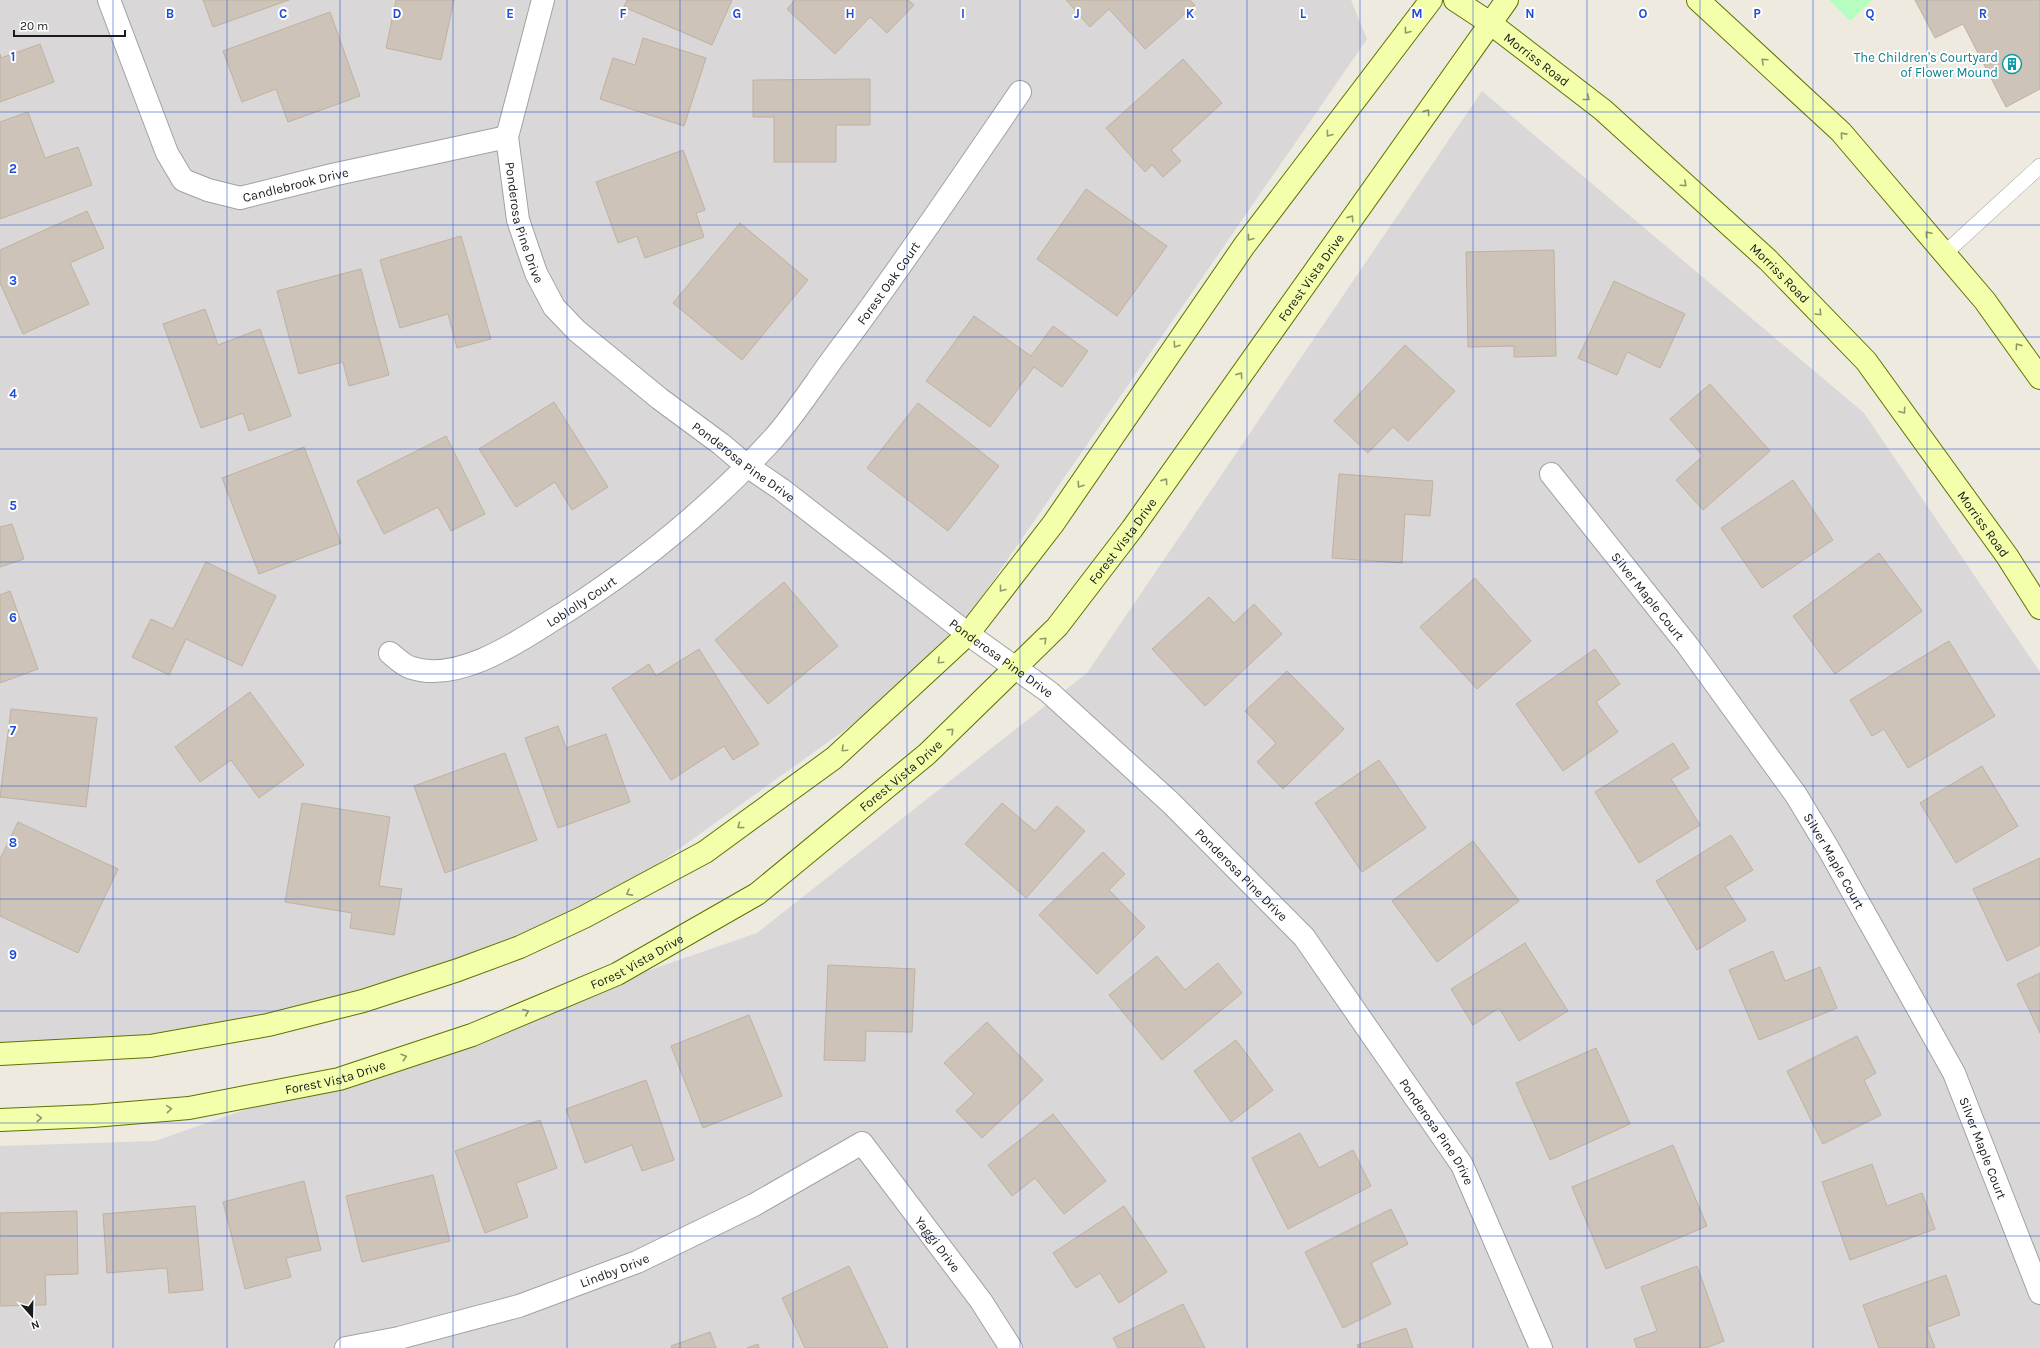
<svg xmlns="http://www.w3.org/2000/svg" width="2040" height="1348" font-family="Karla,sans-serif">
	<rect width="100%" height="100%" fill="#eeeadf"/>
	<!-- residential -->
	<g fill="#d9d7d7">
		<path d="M0,0H1351L1367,39L934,666L584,917L363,1001L150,1046L0,1053Z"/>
		<path d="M1482,91L1864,413L2040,672V1348H0V1146L155,1141L757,933L1087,673Z"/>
	</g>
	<!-- park -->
	<path fill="#b5fec0" d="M1829,0H1872L1850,21Z"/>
	<!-- building -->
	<g fill="#cdc3b8" stroke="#c0b1a0">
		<path d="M203,0H289L213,27Z"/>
		<path d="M396,0H454L441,60L386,48Z"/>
		<path d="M627,0H732L712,45L624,7Z"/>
		<path d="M795,0H908L914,5L887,33L870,17L835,54L787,9Z"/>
		<path d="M1066,0H1190L1195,5L1145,49L1109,9L1090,27Z"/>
		<path d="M1915,0H2040V89L2006,107L1963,24L1935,38Z"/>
		<path d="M330,12L360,96L288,122L276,89L242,102L223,51Z"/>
		<path d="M643,38L706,58L684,126L600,99L613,58L635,65Z"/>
		<path d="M40,44L54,82L0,102V54L1,58Z"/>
		<path d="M1183,59L1222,103L1171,150L1181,161L1163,177L1152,165L1145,172L1106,128Z"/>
		<path d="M870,79V125H836V162H774V117H753V80Z"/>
		<path d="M28,112L45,158L78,147L92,185L0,219V122Z"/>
		<path d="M683,150L705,210L696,213L704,237L645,258L637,236L618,243L596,182Z"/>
		<path d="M1086,189L1167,246L1117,316L1037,259Z"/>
		<path d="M87,211L104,248L70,263L89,304L23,334L0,283V250Z"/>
		<path d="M740,223L808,280L742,360L673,303Z"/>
		<path d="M461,236L491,339L457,348L448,314L400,328L380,260Z"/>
		<path d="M1554,250L1556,356L1514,357V346L1468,347L1466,252Z"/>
		<path d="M361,269L389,375L349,386L343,362L299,374L277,291Z"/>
		<path d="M1614,281L1685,314L1660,368L1627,352L1617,375L1578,358Z"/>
		<path d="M205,309L218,345L260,329L291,416L249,431L243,413L201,428L163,324Z"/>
		<path d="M974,316L1031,356L1053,326L1088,351L1062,387L1034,367L990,427L926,381Z"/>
		<path d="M1405,345L1455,391L1408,441L1393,427L1368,453L1334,421Z"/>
		<path d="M1710,384L1770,451L1703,510L1676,480L1703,456L1670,419Z"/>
		<path d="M554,402L608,487L572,510L555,482L516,507L479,449Z"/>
		<path d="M918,403L999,466L948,531L867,468Z"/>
		<path d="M446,436L485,514L451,531L438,507L384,534L357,481Z"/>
		<path d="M304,447L341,543L259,574L222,478Z"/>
		<path d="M1339,474L1433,481L1430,516L1405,514L1402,563L1332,558Z"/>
		<path d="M1793,480L1833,540L1762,588L1721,528Z"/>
		<path d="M12,524L24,559L0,567V527Z"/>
		<path d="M1879,553L1922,611L1835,674L1793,616Z"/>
		<path d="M206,562L276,596L242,666L186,639L169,675L132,657L151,619L173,629Z"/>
		<path d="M1475,578L1531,641L1477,689L1420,627Z"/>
		<path d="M784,582L838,646L768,704L715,640Z"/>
		<path d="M10,591L38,669L0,683V595Z"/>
		<path d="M1209,597L1234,623L1254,604L1282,634L1205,706L1152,649Z"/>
		<path d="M1949,641L1995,716L1908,768L1884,729L1872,736L1850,700Z"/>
		<path d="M699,649L759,744L733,760L724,746L671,780L612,688L649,664L656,676Z"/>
		<path d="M1595,649L1620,684L1596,702L1618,732L1563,771L1516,704Z"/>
		<path d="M1287,671L1344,729L1283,789L1257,762L1276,743L1245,711Z"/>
		<path d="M250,692L304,765L259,798L231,760L200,782L175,747Z"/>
		<path d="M11,709L97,718L86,807L0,797Z"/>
		<path d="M558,726L566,748L606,734L630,802L558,828L525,738Z"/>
		<path d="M1673,743L1689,768L1671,779L1700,825L1639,863L1595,792Z"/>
		<path d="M505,753L537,840L445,873L414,786Z"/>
		<path d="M1379,760L1426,828L1362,872L1315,803Z"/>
		<path d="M1982,766L2018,826L1956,863L1920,803Z"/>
		<path d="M302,803L390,817L379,886L402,889L394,935L350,928L352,913L285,902Z"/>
		<path d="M1002,803L1035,831L1057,806L1085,831L1026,898L965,844Z"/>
		<path d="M18,822L118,869L78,953L0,916V859Z"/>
		<path d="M1731,835L1753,870L1725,887L1746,920L1697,950L1656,881Z"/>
		<path d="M1473,841L1519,901L1437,962L1392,901Z"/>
		<path d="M1103,852L1125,874L1109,890L1145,927L1097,974L1039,915Z"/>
		<path d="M2040,858V945L2007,961L1973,889Z"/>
		<path d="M1525,943L1568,1011L1519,1041L1499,1008L1473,1025L1451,989Z"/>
		<path d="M1773,951L1785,981L1820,967L1837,1008L1759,1040L1729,970Z"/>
		<path d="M1157,956L1185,990L1218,963L1242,993L1162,1060L1109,995Z"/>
		<path d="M828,965L915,969L912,1032L866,1031L865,1061L824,1060Z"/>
		<path d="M2040,973V1033L2017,984Z"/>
		<path d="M749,1015L782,1096L703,1128L671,1046Z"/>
		<path d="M987,1022L1043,1080L982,1138L956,1111L974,1094L944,1063Z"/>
		<path d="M1857,1036L1876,1073L1864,1080L1881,1115L1823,1144L1787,1071Z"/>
		<path d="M1236,1040L1273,1090L1231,1122L1194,1071Z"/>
		<path d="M1596,1048L1630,1124L1550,1160L1516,1083Z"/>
		<path d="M646,1080L674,1160L642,1171L632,1145L585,1163L566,1109Z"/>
		<path d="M1053,1114L1106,1181L1064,1214L1035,1178L1012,1196L988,1165Z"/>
		<path d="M540,1120L557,1168L516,1183L528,1217L485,1233L455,1151Z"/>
		<path d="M1300,1133L1319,1168L1353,1150L1371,1186L1288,1229L1252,1158Z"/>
		<path d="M1673,1145L1707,1226L1606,1269L1572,1187Z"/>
		<path d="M1872,1164L1887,1206L1922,1193L1935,1229L1850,1260L1822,1182Z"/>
		<path d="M433,1175L450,1241L362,1262L346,1196Z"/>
		<path d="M304,1181L321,1250L286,1258L291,1277L245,1289L223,1202Z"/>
		<path d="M195,1206L203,1290L169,1293L167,1268L107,1273L103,1214Z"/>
		<path d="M1124,1206L1167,1272L1119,1303L1100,1273L1076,1288L1053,1253Z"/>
		<path d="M1391,1209L1408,1244L1371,1263L1391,1304L1343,1328L1305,1252Z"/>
		<path d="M77,1211L78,1274L45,1275L46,1305L0,1306V1213Z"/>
		<path d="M849,1266L888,1348H805L782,1298Z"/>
		<path d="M1697,1266L1724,1341L1706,1348H1637L1634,1339L1657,1331L1641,1287Z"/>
		<path d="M1946,1275L1960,1315L1927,1327L1935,1348H1879L1863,1305Z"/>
		<path d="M1183,1304L1205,1348H1118L1113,1338Z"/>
		<path d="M1406,1328L1413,1348H1358L1357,1345Z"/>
		<path d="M710,1332L716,1348H672L671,1346Z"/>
		<path d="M758,1344L759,1348H747Z"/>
	</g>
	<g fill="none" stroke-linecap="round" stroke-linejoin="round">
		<defs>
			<path id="lane" d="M1945,253L2040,166"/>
			<g id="street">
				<path id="s1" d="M109,0L167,153L183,180L208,190L240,198L332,175L507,137"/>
				<path id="s2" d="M543,0L507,137L518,220L536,273L554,307L577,331L660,399L721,444L747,466L781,489L968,634L1049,692L1171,803L1304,937L1462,1165L1541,1348"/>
				<path id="s3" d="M1551,474L1688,646L1796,795L1828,848L1954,1073L2040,1293"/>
				<path id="s4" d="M390,653C396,658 404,666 412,668C456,682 512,646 548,623C631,572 707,511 773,439C797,412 818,378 840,349C903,265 961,178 1020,92"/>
				<path id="s5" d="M346,1348L399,1338L519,1306L637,1262L754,1205L862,1143L981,1301L1011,1348"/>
			</g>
			<g id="secondary">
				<path id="s6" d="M1455,0L1490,23L1603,110L1768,260L1866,361L2007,556L2040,608"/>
				<path d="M1698,0L1841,132L1985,301L2040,378"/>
				<path d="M0,1054L150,1046L268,1025L363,1001L458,970L520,947L584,917L705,852L834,758L968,634L1053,524L1244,246L1431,0"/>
				<path id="s7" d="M0,1120L93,1116L189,1108L339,1079L472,1035L617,974L757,894L927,754L1057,627L1132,529L1507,0"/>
			</g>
		</defs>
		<!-- lane casing -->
		<use href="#lane" stroke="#a2a2a2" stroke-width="16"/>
		<!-- street casing -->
		<use href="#street" stroke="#a2a2a2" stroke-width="24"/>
		<!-- secondary casing -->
		<use href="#secondary" stroke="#5e7300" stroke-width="24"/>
		<!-- lane -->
		<use href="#lane" stroke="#fff" stroke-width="15"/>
		<!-- street -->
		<use href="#street" stroke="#fff" stroke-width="22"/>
		<!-- secondary -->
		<use href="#secondary" stroke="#f4ffab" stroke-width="22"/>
	</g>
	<!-- one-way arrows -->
	<defs><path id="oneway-chevron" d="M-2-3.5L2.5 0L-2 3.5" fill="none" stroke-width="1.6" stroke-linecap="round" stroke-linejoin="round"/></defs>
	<g stroke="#92986a">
		<use href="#oneway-chevron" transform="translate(1407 31) rotate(127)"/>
		<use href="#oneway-chevron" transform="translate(1764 61) rotate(-137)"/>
		<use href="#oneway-chevron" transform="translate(1587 98) rotate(38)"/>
		<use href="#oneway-chevron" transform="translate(1427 112) rotate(-55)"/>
		<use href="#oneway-chevron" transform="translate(1329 134) rotate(127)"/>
		<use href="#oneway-chevron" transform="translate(1843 135) rotate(-132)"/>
		<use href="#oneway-chevron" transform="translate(1684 184) rotate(42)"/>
		<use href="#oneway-chevron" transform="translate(1351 218) rotate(-55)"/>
		<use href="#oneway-chevron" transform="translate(1928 234) rotate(-131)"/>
		<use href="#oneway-chevron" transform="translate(1250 238) rotate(127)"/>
		<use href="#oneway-chevron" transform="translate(1819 313) rotate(46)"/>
		<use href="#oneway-chevron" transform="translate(1176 345) rotate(124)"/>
		<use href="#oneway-chevron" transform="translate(2018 346) rotate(-125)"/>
		<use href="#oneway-chevron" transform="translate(1240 375) rotate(-55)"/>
		<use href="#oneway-chevron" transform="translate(1903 411) rotate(54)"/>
		<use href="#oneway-chevron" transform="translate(1165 481) rotate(-55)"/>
		<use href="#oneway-chevron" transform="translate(1080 485) rotate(124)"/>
		<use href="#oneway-chevron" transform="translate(1002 589) rotate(128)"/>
		<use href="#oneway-chevron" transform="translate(1044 640) rotate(-45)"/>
		<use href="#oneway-chevron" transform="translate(940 661) rotate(137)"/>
		<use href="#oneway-chevron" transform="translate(951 731) rotate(-44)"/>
		<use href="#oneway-chevron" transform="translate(844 749) rotate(137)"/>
		<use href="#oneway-chevron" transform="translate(740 826) rotate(144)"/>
		<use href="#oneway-chevron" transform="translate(629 893) rotate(151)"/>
		<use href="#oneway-chevron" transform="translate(526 1012) rotate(-23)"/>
		<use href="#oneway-chevron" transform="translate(404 1057) rotate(-18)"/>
		<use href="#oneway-chevron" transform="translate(169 1109) rotate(-5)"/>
		<use href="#oneway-chevron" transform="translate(39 1118) rotate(-2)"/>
	</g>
	<!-- grid -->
	<path fill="none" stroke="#1d4ed8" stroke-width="1" stroke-opacity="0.55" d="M113,0V1348M227,0V1348M340,0V1348M453,0V1348M567,0V1348M680,0V1348M793,0V1348M907,0V1348M1020,0V1348M1133,0V1348M1247,0V1348M1360,0V1348M1473,0V1348M1587,0V1348M1700,0V1348M1813,0V1348M1927,0V1348M0,112H2040M0,225H2040M0,337H2040M0,449H2040M0,562H2040M0,674H2040M0,786H2040M0,899H2040M0,1011H2040M0,1123H2040M0,1236H2040"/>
	<!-- icons -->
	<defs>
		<symbol id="building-ring" viewBox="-11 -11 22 22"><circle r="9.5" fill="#fff" stroke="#0f9aa8" stroke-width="1.5"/><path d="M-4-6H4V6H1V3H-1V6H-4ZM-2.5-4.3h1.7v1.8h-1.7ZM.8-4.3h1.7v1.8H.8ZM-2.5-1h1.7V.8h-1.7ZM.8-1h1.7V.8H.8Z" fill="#0f9aa8"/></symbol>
	</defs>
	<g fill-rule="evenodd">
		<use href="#building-ring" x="2001" y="53" width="22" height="22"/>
	</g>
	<g text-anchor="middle" stroke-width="4" stroke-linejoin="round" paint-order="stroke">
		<!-- culture labels -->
		<g font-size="13" fill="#0d838f" stroke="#fff" text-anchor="end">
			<text x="1998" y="62">The Children's Courtyard<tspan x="1998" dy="15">of Flower Mound</tspan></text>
		</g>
		<!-- street labels -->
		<g font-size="13" fill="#1b1b1b" stroke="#fff">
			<text dy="5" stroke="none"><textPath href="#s6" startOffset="101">Morriss Road</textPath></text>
			<text dy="5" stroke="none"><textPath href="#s1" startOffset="312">Candlebrook Drive</textPath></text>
			<text dy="5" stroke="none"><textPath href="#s2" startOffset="229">Ponderosa Pine Drive</textPath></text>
			<text dy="5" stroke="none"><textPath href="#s6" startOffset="425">Morriss Road</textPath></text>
			<text dy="5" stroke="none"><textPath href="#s7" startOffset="1635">Forest Vista Drive</textPath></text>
			<text dy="5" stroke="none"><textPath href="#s4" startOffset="660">Forest Oak Court</textPath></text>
			<text dy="5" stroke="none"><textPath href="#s2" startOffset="565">Ponderosa Pine Drive</textPath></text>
			<text dy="5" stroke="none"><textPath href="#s6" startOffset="749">Morriss Road</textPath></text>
			<text dy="5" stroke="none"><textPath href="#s7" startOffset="1311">Forest Vista Drive</textPath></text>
			<text dy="5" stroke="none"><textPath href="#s3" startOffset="156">Silver Maple Court</textPath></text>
			<text dy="5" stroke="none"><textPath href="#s4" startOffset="214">Loblolly Court</textPath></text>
			<text dy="5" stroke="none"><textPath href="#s2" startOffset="889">Ponderosa Pine Drive</textPath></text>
			<text dy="5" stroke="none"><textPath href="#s7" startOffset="987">Forest Vista Drive</textPath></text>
			<text dy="5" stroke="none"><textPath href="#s3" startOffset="480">Silver Maple Court</textPath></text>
			<text dy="5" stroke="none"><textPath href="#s2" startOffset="1213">Ponderosa Pine Drive</textPath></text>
			<text dy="5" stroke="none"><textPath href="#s7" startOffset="663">Forest Vista Drive</textPath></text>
			<text dy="5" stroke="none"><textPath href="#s7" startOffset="339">Forest Vista Drive</textPath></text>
			<text dy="5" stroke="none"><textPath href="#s2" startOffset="1537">Ponderosa Pine Drive</textPath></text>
			<text dy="5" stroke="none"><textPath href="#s3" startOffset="804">Silver Maple Court</textPath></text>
			<text dy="5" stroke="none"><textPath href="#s5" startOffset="685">Yaggi Drive</textPath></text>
			<text dy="5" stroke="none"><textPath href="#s5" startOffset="280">Lindby Drive</textPath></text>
		</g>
	</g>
	<g font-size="13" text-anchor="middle" font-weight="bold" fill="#1d4ed8" stroke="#fff" stroke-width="4" stroke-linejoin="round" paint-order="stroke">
		<text x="170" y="18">B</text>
		<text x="283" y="18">C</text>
		<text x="397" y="18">D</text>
		<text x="510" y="18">E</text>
		<text x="623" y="18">F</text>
		<text x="737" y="18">G</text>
		<text x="850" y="18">H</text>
		<text x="963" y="18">I</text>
		<text x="1077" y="18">J</text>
		<text x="1190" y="18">K</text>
		<text x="1303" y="18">L</text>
		<text x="1417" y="18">M</text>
		<text x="1530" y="18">N</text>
		<text x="1643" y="18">O</text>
		<text x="1757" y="18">P</text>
		<text x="1870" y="18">Q</text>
		<text x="1983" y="18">R</text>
		<text x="13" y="61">1</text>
		<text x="13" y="173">2</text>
		<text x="13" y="285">3</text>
		<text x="13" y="398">4</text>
		<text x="13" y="510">5</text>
		<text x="13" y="622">6</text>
		<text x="13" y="735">7</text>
		<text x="13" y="847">8</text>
		<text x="13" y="959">9</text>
	</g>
	<!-- north arrow -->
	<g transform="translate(32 1316) rotate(160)" stroke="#ffffff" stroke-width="3" paint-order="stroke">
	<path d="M0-3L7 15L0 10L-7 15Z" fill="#1b1b1b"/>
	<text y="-6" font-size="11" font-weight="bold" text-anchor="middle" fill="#1b1b1b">N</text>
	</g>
	<!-- scale -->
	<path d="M14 30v6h111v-6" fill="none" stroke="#1b1b1b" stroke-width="2"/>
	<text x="20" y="30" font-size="12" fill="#1b1b1b" stroke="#ffffff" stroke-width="3" paint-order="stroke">20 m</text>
</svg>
